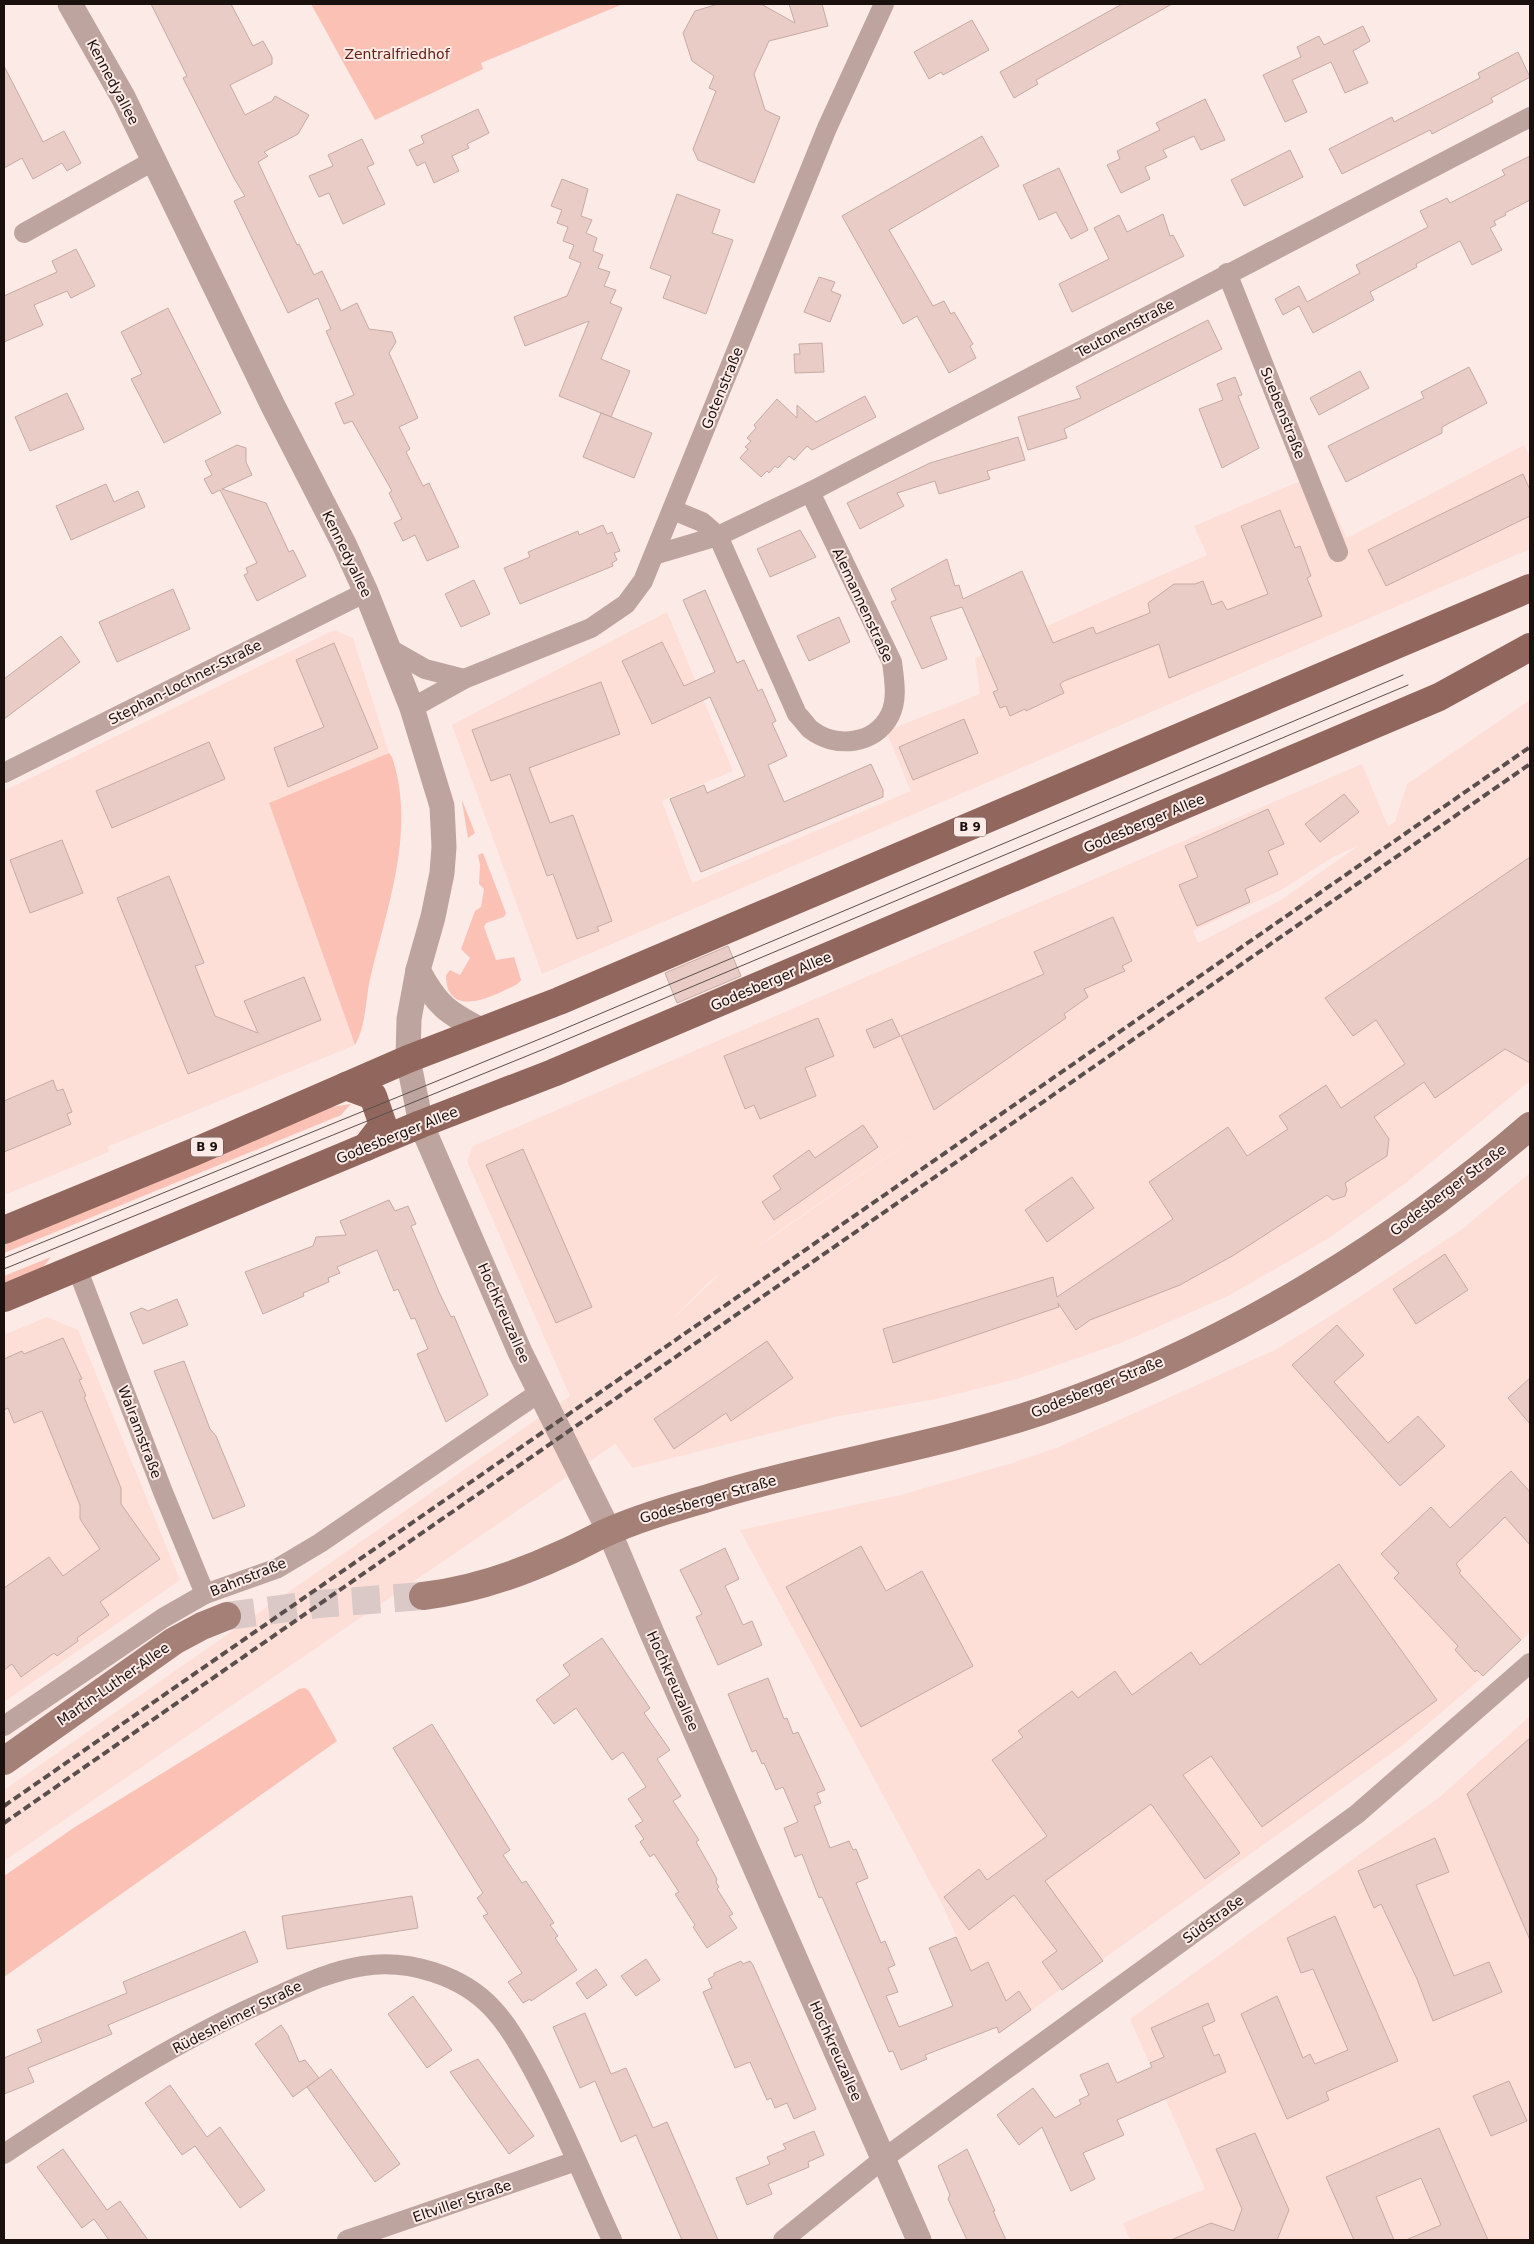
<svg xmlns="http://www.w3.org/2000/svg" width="1534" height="2244" font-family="'DejaVu Sans',sans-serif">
	<rect width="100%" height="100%" fill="#fceae6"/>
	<!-- built -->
	<g fill="#fddfd8" fill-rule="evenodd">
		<path d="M1524,445L1530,456V549L542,974L452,725L667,612L733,771L662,801L692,883L911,791L886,731L980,694L975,658L1207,555L1194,526L1317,474L1347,538Z"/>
		<path d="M334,630L353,638L389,753L269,803L355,1045L107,1147L109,1152L4,1195V791Z"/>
		<path d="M1530,700V1081L1407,1182L1329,1238L1228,1296L1121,1343L1017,1379L937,1399L839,1416L633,1468L615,1444L4,1861V1790L570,1396L467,1161L473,1146L1362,764L1388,826L1395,822L1407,784ZM1358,846L1281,900L1198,943L1193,931L1281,890L1333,857ZM939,1121L749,1253L782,1229ZM722,1272L677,1315H676L710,1281Z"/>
		<path d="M1530,1173V1632L1470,1688L1403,1745L998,2034L944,1908L740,1530L900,1495L1009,1464L1059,1447L1275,1350L1332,1315L1461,1230Z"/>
		<path d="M47,1317L78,1330L180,1580L4,1702V1335Z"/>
		<path d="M1530,1716V2240H1130L1123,2223L1205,2189L1130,2019L1441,1796Z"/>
	</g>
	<!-- green -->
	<g fill="#fbc1b5">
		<path d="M311,4H623L481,63L483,69L375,120Z"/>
		<path d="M389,753L392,757C416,829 388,904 371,975C365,998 367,1024 355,1045L269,803Z"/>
		<path d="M462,800L475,833L468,838L462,802Z"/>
		<path d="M483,853L506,913L504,917L486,923L484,927L496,960L514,957L521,980C517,986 508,988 501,992C480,1002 446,1013 446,975L450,970L460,975L470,958L461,949L475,911L481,907L484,889L479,884L480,865L478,855Z"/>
		<path d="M351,1104L341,1115L4,1253V1241L331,1107Z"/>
		<path d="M51,1257L40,1271L4,1287V1276Z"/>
		<path d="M305,1688L309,1691L337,1741L4,1977V1876L75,1827L299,1689Z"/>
	</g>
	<!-- building -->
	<g fill="#e8ccc5" stroke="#c6aaa4">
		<path d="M151,4H231L253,46L263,41L272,57V64L230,85L245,115L272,101L275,96L309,115L298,134L264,152L268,156L258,162L297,245L299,244L314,275L322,271L341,311L357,303L369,329L392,332L396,342L389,353L418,418L399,427L410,449L406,452L423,486L429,483L459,547L427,561L415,535L403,541L394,523L402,519L389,493L392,491L352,421L344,424L335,403L354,395L326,331L331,329L318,298L288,313L234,201L245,196L235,180L183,78L187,76Z"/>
		<path d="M718,4H761L795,23L789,4H822L828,26L769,41L754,74L765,110L780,117L754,183L698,160L693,149L716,91L709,88L714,76L692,61L683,33L695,11Z"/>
		<path d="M1122,4H1172L1036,80L1038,84L1014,98L1000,72Z"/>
		<path d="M972,20L989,50L943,75L941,72L929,79L914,52Z"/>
		<path d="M1363,26L1370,41L1353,51L1368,83L1345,93L1331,62L1292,80L1307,112L1285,122L1263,75L1301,57L1297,47L1319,36L1324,45Z"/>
		<path d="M1518,52L1530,77L1491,98L1493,102L1432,134L1430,130L1342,174L1329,149L1392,117L1394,122L1439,99L1480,78L1478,73Z"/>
		<path d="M4,66L43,142L64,131L81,163L67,171L62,163L33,179L22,158L4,168Z"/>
		<path d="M1205,99L1225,140L1201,150L1194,136L1163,150L1167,157L1145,167L1150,179L1121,193L1107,165L1120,159L1117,151L1160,130L1156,123Z"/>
		<path d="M478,109L489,133L467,144L469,148L452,156L459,171L434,183L425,162L417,166L409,150L424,143L421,136Z"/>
		<path d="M982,136L999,166L889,230L933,306L944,301L951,314L954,312L973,344L970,346L976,358L949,373L917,316L903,324L842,216Z"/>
		<path d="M362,139L374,164L367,167L385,204L343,224L329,193L319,197L309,176L333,166L328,155Z"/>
		<path d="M1290,150L1303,177L1244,206L1231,180Z"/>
		<path d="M1530,156V200L1505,213L1506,215L1494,221L1496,225L1490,228L1502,250L1472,265L1460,241L1416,264L1417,267L1370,292L1374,300L1313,333L1299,306L1283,315L1275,299L1299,286L1307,302L1360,273L1356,265L1428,227L1420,211L1447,198L1450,203L1505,175L1502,170Z"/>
		<path d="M1059,168L1088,230L1071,239L1056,212L1039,220L1023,185Z"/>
		<path d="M562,179L588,189L581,216L592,220L586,233L597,238L593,251L603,255L598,268L610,272L604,286L616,290L610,303L622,308L601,359L630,371L611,417L559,396L589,321L525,346L514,317L567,296L581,263L569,258L574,245L563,241L568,227L557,223L562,210L551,206Z"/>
		<path d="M677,194L720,210L712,233L733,240L706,314L663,298L671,276L650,268Z"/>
		<path d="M1163,214L1170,236L1173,235L1184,256L1072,312L1059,284L1109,259L1094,228L1119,215L1127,232Z"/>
		<path d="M76,249L95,286L71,298L67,291L34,305L43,325L4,342V296L57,272L52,261Z"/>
		<path d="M819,277L835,282L831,291L841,295L830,322L804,312Z"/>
		<path d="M168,308L221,413L164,443L131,379L142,374L121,332Z"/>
		<path d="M1208,320L1222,349L1064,429L1067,438L1028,450L1018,417L1081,398L1076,387Z"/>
		<path d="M822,343L824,372L795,373L794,354H800L799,344Z"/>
		<path d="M1469,367L1487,403L1442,427V433L1346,482L1328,446L1424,398L1421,392Z"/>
		<path d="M1360,371L1369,388L1319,415L1310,398Z"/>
		<path d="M1235,377L1242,395L1238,396L1259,448L1222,468L1199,409L1223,400L1217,384Z"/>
		<path d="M67,393L84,429L30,451L15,417Z"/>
		<path d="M865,396L876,417L812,450L807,446L794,460L789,456L778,468L775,466L769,473L767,471L761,477L740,458L748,449L745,447L751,441L747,438L756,428L754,425L777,399L797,418V405L816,422Z"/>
		<path d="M601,413L652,433L634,478L583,457Z"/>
		<path d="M1018,437L1025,460L987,471L990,479L939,494L935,481L897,493L904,506L860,529L847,503L930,463Z"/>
		<path d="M237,445L246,448V462L252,475L222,489L266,503L289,552L293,550L306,576L257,601L244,575L248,573L246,568L257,563L220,490L212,494L204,479L212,475L205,461Z"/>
		<path d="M1523,474L1530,490V516L1386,586L1368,550Z"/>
		<path d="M106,484L114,502L138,491L145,507L71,540L56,506Z"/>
		<path d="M1280,510L1295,548L1300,546L1311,576L1307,578L1322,616L1169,678L1159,644L1064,681L1060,684L1064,693L1026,711L1025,709L1010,716L1006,706L1000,708L993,692L998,690L962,607L930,617L947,659L922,669L891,602L896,600L891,589L947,559L955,586L959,585L963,599L1022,571L1053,643L1093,627L1096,634L1150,613L1148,603L1174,584H1195L1203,581L1212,605L1222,601L1227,610L1268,594L1241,526Z"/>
		<path d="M603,525L607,534L612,532L620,551L614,553L617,560L612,563L613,566L520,604L504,568L530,557L528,552L578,531L579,535Z"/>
		<path d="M800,530L816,557L770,577L757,549Z"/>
		<path d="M474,580L490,614L461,627L445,594Z"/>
		<path d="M173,589L190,629L117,662L99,622Z"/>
		<path d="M705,590L737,663L744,660L758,691L762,689L776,721L772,723L787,756L768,765L784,802L871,764L883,790V797L701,872L670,799L704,785L707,793L745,776L710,697L652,724L622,661L662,642L684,686L715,672L683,600Z"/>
		<path d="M839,617L850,642L809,661L797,636Z"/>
		<path d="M61,636L80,662L4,719V679Z"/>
		<path d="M334,643L378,748L288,787L274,748L324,727L296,660Z"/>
		<path d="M601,682L620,734L529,768L550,823L573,815L612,921L597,927L599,931L577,939L553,874L547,876L510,774L491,781L472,730Z"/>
		<path d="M964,719L978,753L913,780L899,747Z"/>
		<path d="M209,742L225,779L112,828L96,791Z"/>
		<path d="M1344,794L1359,812L1320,842L1305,824Z"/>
		<path d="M1268,809L1284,844L1268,851L1278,874L1245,889L1250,902L1197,926L1179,885L1198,877L1185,846Z"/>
		<path d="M62,840L83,893L30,913L10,860Z"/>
		<path d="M1530,857V1063L1505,1049L1435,1098L1424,1082L1374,1117L1389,1139L1387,1156L1345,1183L1347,1190L1345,1196L1333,1200L1327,1195L1234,1255L1180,1285L1090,1320L1076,1330L1058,1303L1059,1307L893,1363L883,1329L1053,1277L1057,1297L1173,1219L1149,1182L1228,1127L1247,1156L1288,1129L1279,1116L1326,1085L1341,1108L1405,1064L1376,1020L1353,1036L1325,998Z"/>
		<path d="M169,876L204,963L195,966L215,1016L258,1033L244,1001L304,977L321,1020L188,1074L117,898Z"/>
		<path d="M1113,917L1132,961L1122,966L1125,971L1084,989L1088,997L1064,1014L1066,1018L934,1110L901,1036L1044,974L1034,952Z"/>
		<path d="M728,946L741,976L677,1003L665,973Z"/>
		<path d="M818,1018L834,1056L805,1068L816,1096L760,1119L754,1105L745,1109L724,1056Z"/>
		<path d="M892,1019L900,1036L874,1048L866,1030Z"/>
		<path d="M53,1080L57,1091L63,1089L72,1112L67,1114L71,1124L4,1152V1101Z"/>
		<path d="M863,1125L878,1147L774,1220L762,1202L781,1189L773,1176L809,1150L815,1158Z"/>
		<path d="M523,1149L592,1307L556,1323L486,1165Z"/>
		<path d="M1072,1177L1094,1208L1047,1242L1025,1210Z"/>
		<path d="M389,1200L395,1211L408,1206L416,1224L411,1226L439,1292L451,1317L454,1316L488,1395L446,1422L417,1354L428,1349L415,1318L411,1319L398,1289L394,1291L377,1250L337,1267L340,1273L328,1278L329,1282L303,1293L304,1296L263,1314L245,1272L313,1246L316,1237L346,1235L340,1221Z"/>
		<path d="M1445,1254L1468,1290L1416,1324L1393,1289Z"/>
		<path d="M177,1299L188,1325L143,1344L130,1313L142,1308L148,1311Z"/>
		<path d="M1337,1325L1364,1355L1334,1382L1388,1443L1418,1416L1445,1446L1400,1486L1292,1365Z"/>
		<path d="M63,1338L82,1379L79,1380L86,1396L84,1397L121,1488V1504L160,1559L100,1602L109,1615L77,1638L78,1641L57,1656L54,1653L21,1677L12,1664L4,1670V1588L49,1557L63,1576L100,1549L80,1519V1505L42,1411L14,1423L8,1408L4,1410V1359L22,1351L24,1354Z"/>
		<path d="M767,1341L793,1378L731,1421L726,1413L674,1449L654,1419Z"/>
		<path d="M184,1361L210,1429L216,1436L245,1506L213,1519L154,1371Z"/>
		<path d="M1530,1378V1424L1508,1398Z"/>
		<path d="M1511,1471L1530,1492V1545L1505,1517L1456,1564L1461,1571L1459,1573L1521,1640L1483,1676L1477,1670L1475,1672L1455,1650L1458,1646L1394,1578L1399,1573L1381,1554L1431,1507L1450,1528Z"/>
		<path d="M861,1546L886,1591L922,1571L973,1666L861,1727L786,1587Z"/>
		<path d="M725,1548L739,1579L725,1586L743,1625L752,1621L762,1645L718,1665L696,1617L702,1614L680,1570Z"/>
		<path d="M1339,1564L1437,1700L1262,1827L1211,1756L1183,1775L1240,1853L1205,1879L1151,1804L1045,1881L1103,1961L1062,1990L1042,1962L1057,1951L1014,1895L969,1930L944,1897L979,1869L987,1880L1047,1836L992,1760L1023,1737L1018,1731L1072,1691L1078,1698L1115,1671L1132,1695L1191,1652L1200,1665Z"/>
		<path d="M602,1638L650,1708L644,1713L670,1750L657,1759L681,1796L673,1801L699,1840L696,1842L717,1879L716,1882L719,1887L717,1889L733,1914L729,1916L737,1928L707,1948L693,1927L695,1925L675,1894L679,1892L654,1854L650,1857L640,1842L644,1839L635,1826L643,1821L628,1799L646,1787L623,1752L612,1760L576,1708L554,1724L536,1700L570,1675L563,1665Z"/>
		<path d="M768,1678L784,1719L787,1718L793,1734L798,1732L825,1790L817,1793L821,1803L814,1806L830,1848L849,1841L853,1850L856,1849L868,1878L856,1883L881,1943L885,1941L895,1965L888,1968L898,1992L886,1996L899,2027L953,2006L929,1948L956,1937L971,1971L988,1962L1006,2001L1019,1991L1031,2010L999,2033L997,2027L925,2055L927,2059L901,2070L893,2051L889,2052L822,1897L819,1898L802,1854L795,1857L784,1828L798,1822L783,1787L776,1790L764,1763L762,1764L756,1750L752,1752L728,1694Z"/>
		<path d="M432,1724L510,1850L503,1855L522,1883L526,1881L554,1923L550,1925L558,1936L555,1938L577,1970L531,2001L530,1999L523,2003L508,1982L522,1973L483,1916L488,1914L477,1898L483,1893L393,1748Z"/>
		<path d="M1530,1738V1940L1467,1794Z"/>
		<path d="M1435,1838L1449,1872L1416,1885L1454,1976L1489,1962L1502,1992L1433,2021L1417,1979L1381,1904L1374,1908L1358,1871Z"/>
		<path d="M412,1896L418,1928L287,1949L282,1916Z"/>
		<path d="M1335,1916L1398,2061L1326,2092L1329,2100L1287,2119L1241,2014L1277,1996L1303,2058L1310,2054L1315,2064L1348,2050L1313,1969L1301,1973L1287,1938Z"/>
		<path d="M245,1931L258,1962L108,2025L112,2034L28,2068L34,2082L4,2094V2058L42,2042L37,2030L127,1993L123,1982Z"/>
		<path d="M646,1959L660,1980L636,1996L621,1976Z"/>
		<path d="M741,1961L743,1964L750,1961L753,1965L816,2109L794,2119L787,2103L775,2108L771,2098L767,2100L750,2062L735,2068L703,1992L712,1988L708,1979L714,1976V1973Z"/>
		<path d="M596,1969L607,1985L587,1999L576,1983Z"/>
		<path d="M413,1996L452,2050L427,2068L388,2014Z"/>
		<path d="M1208,2003L1215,2021L1202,2027L1214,2056L1219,2054L1226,2072L1117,2120L1124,2135L1083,2153L1095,2179L1071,2191L1042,2127L1019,2145L997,2115L1033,2088L1055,2118L1081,2104L1079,2100L1089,2095L1080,2075L1108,2063L1117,2083L1152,2067L1150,2063L1164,2057L1151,2028Z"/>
		<path d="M585,2013L611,2074L626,2068L653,2128L667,2122L718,2240H682L636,2135L621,2142L595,2081L580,2088L553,2027Z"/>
		<path d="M281,2025L288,2035L299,2062L305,2060L319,2078L293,2097L255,2044Z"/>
		<path d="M478,2059L534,2136L509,2154L450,2072Z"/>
		<path d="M331,2069L400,2164L375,2182L307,2087Z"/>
		<path d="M1509,2081L1527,2121L1491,2136L1473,2096Z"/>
		<path d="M170,2085L207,2137L220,2127L265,2190L240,2208L195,2146L182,2155L145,2103Z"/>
		<path d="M1439,2128L1488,2240H1406L1441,2225L1421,2178L1376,2197L1394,2240H1354L1326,2177Z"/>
		<path d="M814,2131L824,2155L808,2162L809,2167L768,2184L772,2194L747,2205L736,2178L770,2164L767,2157L786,2149L783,2144Z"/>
		<path d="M1255,2133L1289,2210L1277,2240H1171L1211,2223L1234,2231L1242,2209L1216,2149Z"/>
		<path d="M63,2149L107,2210L120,2201L148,2240H109L94,2219L82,2228L37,2167Z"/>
		<path d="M967,2149L995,2211H993L1006,2240H967L948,2199L950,2195L938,2166Z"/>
	</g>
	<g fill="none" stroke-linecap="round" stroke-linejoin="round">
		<!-- secondary-tunnel -->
		<path stroke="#dac9c6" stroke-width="28" stroke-dasharray="28 14" stroke-linecap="butt" d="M227,1616L318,1604L423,1596"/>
		<!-- minor -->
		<g stroke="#bea49e" stroke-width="20">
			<path d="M24,233L153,161"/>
			<path d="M1227,273L1338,552"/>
			<path d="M673,510L702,522L718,536L797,714C802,719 806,725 810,729C835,749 875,745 890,715C898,699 894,679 892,662L810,492"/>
			<path d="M654,555L718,536L810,492L1530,117"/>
			<path d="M390,649L425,669L464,679"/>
			<path d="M412,708L464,679L591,628L626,604L643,581L827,128L884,4"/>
			<path d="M4,773L366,592"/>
			<path d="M77,1268L163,1492L205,1594"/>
			<path d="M4,1726L163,1618L205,1594L278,1568L320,1543L540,1392"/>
			<path d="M4,2154C91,2096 179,2039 275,1997C304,1984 331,1971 363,1966C408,1959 462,1975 493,2009C509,2026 522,2050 533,2070C563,2125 586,2184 612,2240"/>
			<path d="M347,2240L576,2161"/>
			<path d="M783,2240L883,2159L1357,1814L1530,1663"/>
		</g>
		<!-- tertiary -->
		<g stroke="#bea49e" stroke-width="25">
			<path d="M70,4L123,97L273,406L344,544L366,592L412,708L442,806L444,847L442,873L433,917L418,970L409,1019L408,1059L421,1124L520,1352L609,1531L652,1633L919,2240"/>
			<path d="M418,970C437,1006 448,1013 483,1031"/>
		</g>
		<!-- secondary -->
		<g stroke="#a48077" stroke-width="28">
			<path d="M423,1596C472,1590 517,1575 562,1554C579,1547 595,1537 612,1530C642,1517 673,1508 705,1499C816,1464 932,1448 1042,1411C1221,1350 1388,1249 1530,1126"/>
			<path d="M4,1761L174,1641L202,1626L227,1616"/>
		</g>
		<!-- primary -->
		<g stroke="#91665c" stroke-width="28">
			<path d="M346,1086L373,1096L383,1125L366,1147"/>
			<path d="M4,1230L194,1152L408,1059L559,1001L1530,588"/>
			<path d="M4,1298L421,1124L553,1073L1439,697L1530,647"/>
		</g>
		<!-- tram -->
		<g stroke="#5a4f4c" stroke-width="1">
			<path d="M4,1258L552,1034L1403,675"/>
			<path d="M4,1269L544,1049L1408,685"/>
		</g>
		<!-- rail -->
		<g stroke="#5a4f4c" stroke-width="4" stroke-dasharray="8 4" stroke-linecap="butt">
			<path d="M4,1806L1530,747"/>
			<path d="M4,1823L1530,764"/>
		</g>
	</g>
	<g text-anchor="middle" stroke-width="4" stroke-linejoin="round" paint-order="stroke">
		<!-- shield labels -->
		<g fill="#fceae6" stroke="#5e5250" stroke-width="1">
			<rect x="954" y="817.5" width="32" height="19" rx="4"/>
			<rect x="191" y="1137.5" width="32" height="19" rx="4"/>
		</g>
		<g font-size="12" font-weight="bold" fill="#1a110f">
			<text x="970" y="831">B 9</text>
			<text x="207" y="1151">B 9</text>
		</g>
		<!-- park labels -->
		<g font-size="14" fill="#642114" stroke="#fceae6">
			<text x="397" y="59">Zentralfriedhof</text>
		</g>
		<!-- street labels -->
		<g font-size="14" fill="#1a110f" stroke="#fceae6">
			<text transform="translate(113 82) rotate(62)" y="5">Kennedyallee</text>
			<text transform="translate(1125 328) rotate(-28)" y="5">Teutonenstraße</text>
			<text transform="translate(722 388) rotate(-68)" y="5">Gotenstraße</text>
			<text transform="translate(1283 413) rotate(68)" y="5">Suebenstraße</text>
			<text transform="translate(347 554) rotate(64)" y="5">Kennedyallee</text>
			<text transform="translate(863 605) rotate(65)" y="5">Alemannenstraße</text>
			<text transform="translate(185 682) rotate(-27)" y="5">Stephan-Lochner-Straße</text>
			<text transform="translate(1144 823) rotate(-23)" y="5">Godesberger Allee</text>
			<text transform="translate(771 981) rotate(-23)" y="5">Godesberger Allee</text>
			<text transform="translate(397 1135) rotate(-22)" y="5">Godesberger Allee</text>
			<text transform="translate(1448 1190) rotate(-37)" y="5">Godesberger Straße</text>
			<text transform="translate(504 1313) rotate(66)" y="5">Hochkreuzallee</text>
			<text transform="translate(1097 1387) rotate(-22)" y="5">Godesberger Straße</text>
			<text transform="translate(140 1432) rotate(69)" y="5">Walramstraße</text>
			<text transform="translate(708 1499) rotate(-16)" y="5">Godesberger Straße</text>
			<text transform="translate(248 1577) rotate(-22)" y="5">Bahnstraße</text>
			<text transform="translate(673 1681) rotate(66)" y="5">Hochkreuzallee</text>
			<text transform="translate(113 1684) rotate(-35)" y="5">Martin-Luther-Allee</text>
			<text transform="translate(1213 1919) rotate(-36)" y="5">Südstraße</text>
			<text transform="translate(237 2017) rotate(-27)" y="5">Rüdesheimer Straße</text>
			<text transform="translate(836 2051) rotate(66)" y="5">Hochkreuzallee</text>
			<text transform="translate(462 2201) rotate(-19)" y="5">Eltviller Straße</text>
		</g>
	</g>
	<!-- border -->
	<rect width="1534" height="2244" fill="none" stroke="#1a110f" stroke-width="10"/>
</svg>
